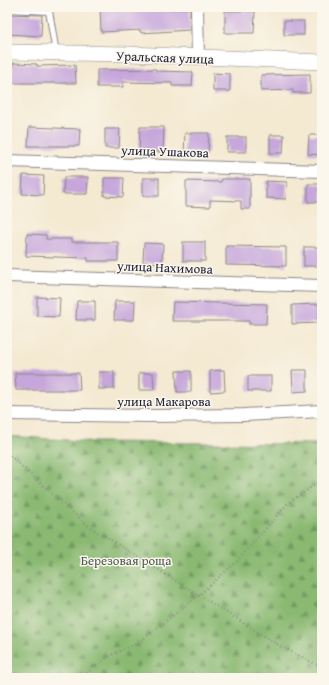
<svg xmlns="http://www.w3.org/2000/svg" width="329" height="685" font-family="'Gentium Book Plus',serif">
	<defs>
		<pattern id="forest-firs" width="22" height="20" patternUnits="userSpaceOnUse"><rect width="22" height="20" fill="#8ab972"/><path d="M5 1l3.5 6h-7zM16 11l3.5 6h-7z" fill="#70965f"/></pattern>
	</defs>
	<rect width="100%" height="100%" fill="#fbf7ec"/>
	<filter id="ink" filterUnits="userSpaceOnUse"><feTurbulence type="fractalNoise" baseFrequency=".025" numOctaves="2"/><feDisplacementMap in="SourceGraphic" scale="8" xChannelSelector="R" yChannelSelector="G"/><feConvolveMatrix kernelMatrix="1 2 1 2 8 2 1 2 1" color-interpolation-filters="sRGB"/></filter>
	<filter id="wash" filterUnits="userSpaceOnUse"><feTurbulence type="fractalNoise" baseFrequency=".012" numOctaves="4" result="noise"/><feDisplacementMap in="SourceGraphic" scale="16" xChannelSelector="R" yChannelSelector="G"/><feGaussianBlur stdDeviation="0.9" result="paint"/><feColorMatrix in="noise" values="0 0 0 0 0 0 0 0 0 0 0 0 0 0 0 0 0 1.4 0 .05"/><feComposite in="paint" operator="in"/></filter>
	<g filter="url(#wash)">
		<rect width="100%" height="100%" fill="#f4e9d1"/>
		<!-- forest -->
		<path fill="url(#forest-firs)" stroke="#566e56" d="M7,436L95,442L322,444V678H7Z"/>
		<g id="blocks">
			<!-- building -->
			<g fill="#c6a6db">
				<path d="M100,7H123L124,12L190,8V30L141,33L140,30L101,32Z"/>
				<path d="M225,11H255L254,33H225Z"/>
				<path d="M7,14L42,15L41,36L7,34Z"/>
				<rect x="284" y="21" width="20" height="14"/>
				<path d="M13,63L37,64V66L75,65L76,83H12Z"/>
				<path d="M156,69V71L193,72L192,86H172V83L123,82V87H97V70Z"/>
				<path d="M213,73L230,74V91H213Z"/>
				<path d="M310,74V93H293V90L261,91V75Z"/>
				<path d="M29,127L80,129L79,146H28Z"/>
				<path d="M140,127H164L163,152H139Z"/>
				<path d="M105,129H120L119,148H105Z"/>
				<path d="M185,133H209L208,153H184Z"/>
				<path d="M270,135H284L283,153H270Z"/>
				<path d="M309,135H322V155L308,154Z"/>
				<rect x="227" y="137" width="19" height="15"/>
				<path d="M23,175L44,176L43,195L22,194Z"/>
				<path d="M64,177H88L87,194H63Z"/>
				<path d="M104,178H124L123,197L104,196Z"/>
				<rect x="143" y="178" width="16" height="18"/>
				<path d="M222,179H250V209H241V201L210,200V207L186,206V181L221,182Z"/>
				<path d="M266,181L287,182L286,199L266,198Z"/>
				<rect x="308" y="184" width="14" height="18"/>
				<path d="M27,234L46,235V239H72V242H118V261H88V258L26,256Z"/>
				<rect x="183" y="242" width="22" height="19"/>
				<path d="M144,243L163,244L162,263L143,262Z"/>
				<path d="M226,246L286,247V266L226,265Z"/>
				<rect x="304" y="247" width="18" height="19"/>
				<path d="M37,297L60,298L59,317L37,316Z"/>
				<path d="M77,301H95V320H76Z"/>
				<path d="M115,301H135L134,320H114Z"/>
				<path d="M173,302L267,304L266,324H249V321H172Z"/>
				<path d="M319,304V323L292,324V305Z"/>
				<path d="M224,370L225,391L210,392V371Z"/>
				<path d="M292,370H307V391L293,392Z"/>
				<path d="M176,371H191V392H177Z"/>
				<rect x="99" y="372" width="15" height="17"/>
				<path d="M15,373H79L80,390H16Z"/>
				<path d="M139,373H153L154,390H139Z"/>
				<rect x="248" y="376" width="23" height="15"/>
			</g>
		</g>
	</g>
	<g filter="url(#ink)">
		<use href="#blocks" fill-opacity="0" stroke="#8b8686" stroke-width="1"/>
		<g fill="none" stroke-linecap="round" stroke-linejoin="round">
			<defs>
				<path id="service" d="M7,9L49,11L56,53"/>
				<g id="minor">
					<path d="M197,7L198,58"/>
					<path d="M7,161L322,171"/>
					<path d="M7,276L322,286"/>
					<path d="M7,414L151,416L244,415L322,411"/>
				</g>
				<path id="tertiary" d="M7,52L130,54L322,62"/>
			</defs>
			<!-- service casing -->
			<use href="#service" stroke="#8b8686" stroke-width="8"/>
			<!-- minor casing -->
			<use href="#minor" stroke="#8b8686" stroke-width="14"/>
			<!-- tertiary casing -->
			<use href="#tertiary" stroke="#8b8686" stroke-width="16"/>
			<!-- path -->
			<g stroke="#8b8686" stroke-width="2" stroke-dasharray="1 3" stroke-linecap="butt">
				<path d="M7,453L87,525L280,646L322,667"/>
				<path d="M80,678L111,655L138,643L198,596L237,561L288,503L322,480"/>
			</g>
			<!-- service -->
			<use href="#service" stroke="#fff" stroke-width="6"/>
			<!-- minor -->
			<use href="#minor" stroke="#fff" stroke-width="12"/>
			<!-- tertiary -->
			<use href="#tertiary" stroke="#fff" stroke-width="15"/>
		</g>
	</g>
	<g text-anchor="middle" stroke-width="3" stroke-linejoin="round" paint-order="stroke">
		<!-- street labels -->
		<g font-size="13" fill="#22223b" stroke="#fbf7ec">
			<text transform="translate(165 57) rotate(2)" y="5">Уральская улица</text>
			<text transform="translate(165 151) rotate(2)" y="5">улица Ушакова</text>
			<text transform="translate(165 267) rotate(2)" y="5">улица Нахимова</text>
			<text x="164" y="406">улица Макарова</text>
		</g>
		<!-- park labels -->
		<g font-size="13" fill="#4c5951" stroke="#fbf7ec">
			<text x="126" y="565">Березовая роща</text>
		</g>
	</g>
	<!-- margin -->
	<rect width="329" height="685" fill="none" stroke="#fbf7ec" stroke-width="24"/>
</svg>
